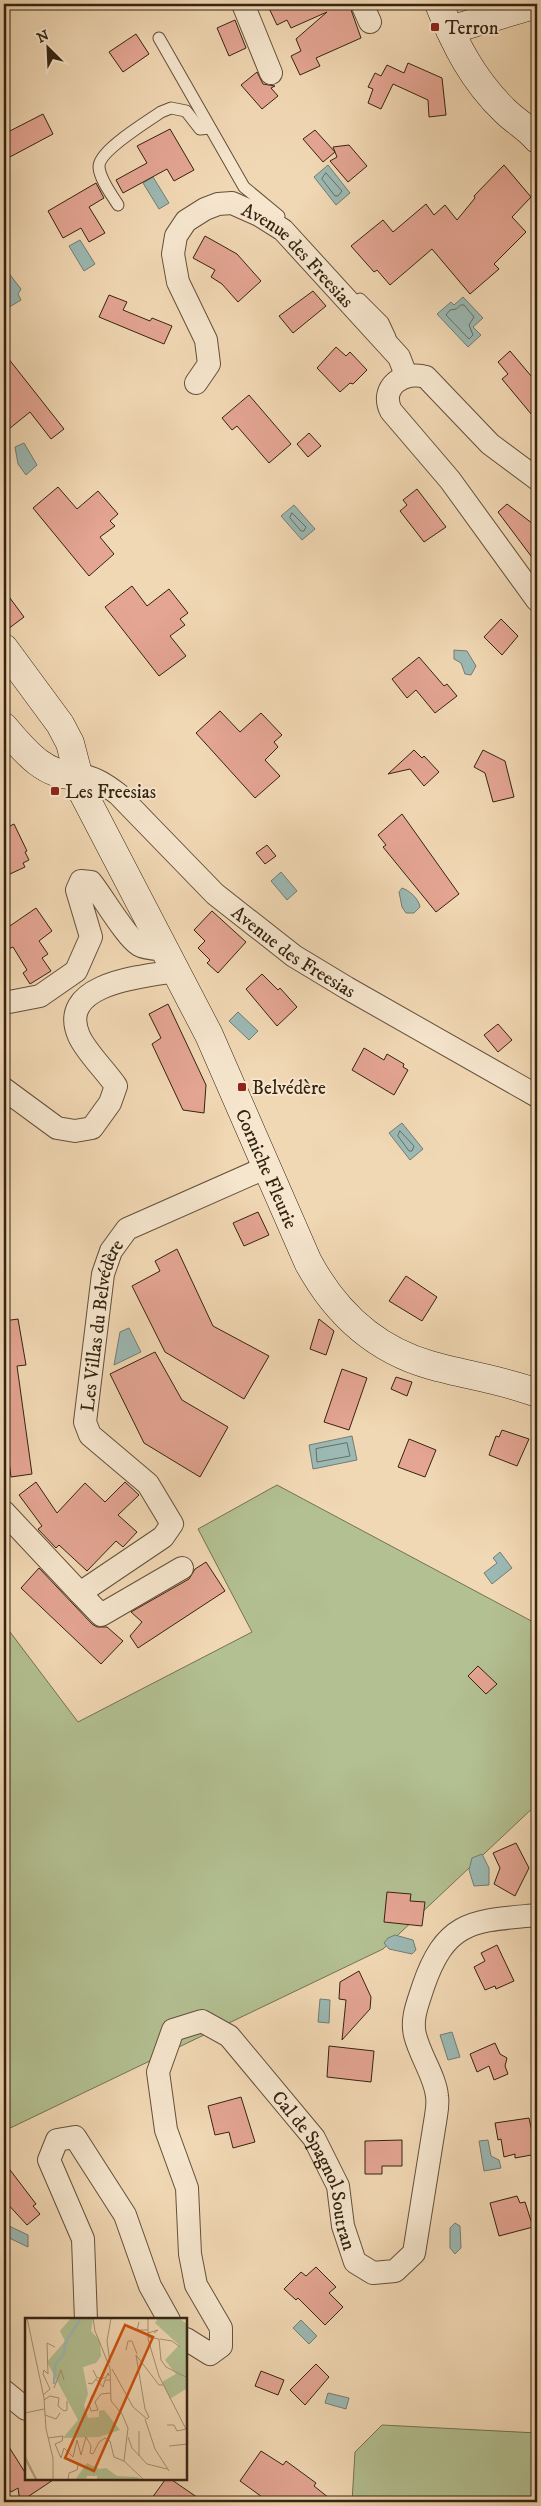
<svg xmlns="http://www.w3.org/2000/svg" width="541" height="2506" font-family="'IM FELL DW Pica',serif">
	<rect width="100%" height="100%" fill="#f1d8b4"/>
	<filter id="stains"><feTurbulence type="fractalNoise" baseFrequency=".004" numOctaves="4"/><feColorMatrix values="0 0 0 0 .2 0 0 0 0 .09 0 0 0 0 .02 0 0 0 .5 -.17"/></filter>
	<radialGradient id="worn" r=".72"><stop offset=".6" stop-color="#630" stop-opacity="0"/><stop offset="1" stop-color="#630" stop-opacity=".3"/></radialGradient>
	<!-- green -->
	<g fill="#b3c092" stroke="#747252">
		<path d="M277,1485L537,1624V1804L383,1949L4,2131V1624L78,1722L252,1632L198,1529Z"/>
		<path d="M382,2425L537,2433V2502H352L355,2452Z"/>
	</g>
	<!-- water -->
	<g fill="#9cb9b4" stroke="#737d73">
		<path d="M328,165L350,193L336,205L314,177Z"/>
		<path d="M153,177L169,203L159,209L143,183Z"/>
		<path d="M80,240L95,264L84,271L69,246Z"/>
		<path d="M4,267L21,289L18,294L21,300L6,309Z"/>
		<path d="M463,297L483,318L473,327L481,335L468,347L437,314L451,302L454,305Z"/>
		<path d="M24,443L37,465L26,475L18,464L15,447Z"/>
		<path d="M294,505L315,529L302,540L281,516Z"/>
		<path d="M454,650L467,651L476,666L471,675L465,674L461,663L454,659Z"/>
		<path d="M281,872L297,891L287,900L271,881Z"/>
		<path d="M402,888C409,890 419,899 420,907L414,913H406L402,907L399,892Z"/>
		<path d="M238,1012L258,1031L249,1040L229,1021Z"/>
		<path d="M402,1123L423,1149L410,1160L389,1133Z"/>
		<path d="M129,1328L141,1352L114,1365L120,1332Z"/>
		<path d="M352,1436L357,1460L313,1469L309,1445Z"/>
		<path d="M500,1552L512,1568L492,1584L484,1573L497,1563L493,1558Z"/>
		<path d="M482,1854L489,1868V1885L474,1886L469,1870L472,1858Z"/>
		<path d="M395,1935L413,1940L416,1950L412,1954L389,1949L384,1943L388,1938Z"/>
		<path d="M320,1999L330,2000L329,2023L318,2022Z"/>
		<path d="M452,2032L460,2057L448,2060L440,2035Z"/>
		<path d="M488,2140L491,2156L499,2160L501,2168L484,2171L479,2141Z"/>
		<path d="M455,2223L460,2226L461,2248L455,2254L450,2248V2228Z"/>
		<path d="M9,2226L28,2235V2247L5,2236Z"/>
		<path d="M301,2320L317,2336L309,2344L293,2328Z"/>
		<path d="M328,2393L349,2398L346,2409L325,2403Z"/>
	</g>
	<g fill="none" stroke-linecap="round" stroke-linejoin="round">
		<!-- shore -->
		<g stroke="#686e62" stroke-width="1">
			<path d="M326,173L342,191L338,196H335L322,179Z"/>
			<path d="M461,305H464L474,317L469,325L473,335L469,339L446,315L450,310L456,309Z"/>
			<path d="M292,513L306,527L304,531H301L290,518Z"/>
			<path d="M400,1131L414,1146L412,1151H409L398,1136Z"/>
			<path d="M347,1443L350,1456L317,1462L316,1449Z"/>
		</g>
	</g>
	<!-- building -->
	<g fill="#e4a593" stroke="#352311">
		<path d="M267,4H349L361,38L316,58L320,66L300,75L291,56L301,51L296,39L327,12L291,28L287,20L277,25Z"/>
		<path d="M235,20L246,48L229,56L217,28Z"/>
		<path d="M136,34L149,54L123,72L109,52Z"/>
		<path d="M408,63L442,78L446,115L429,117L428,100L393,84L381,109L368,103L373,89L368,87L375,73L381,76L387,65L404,73Z"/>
		<path d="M257,72L263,84L275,86L271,88L278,96L262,109L241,85Z"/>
		<path d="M43,114L53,134L8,158L4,149V134Z"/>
		<path d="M170,129L194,170L174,181L167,169L123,193L116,180L147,163L137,146Z"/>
		<path d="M315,130L335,152L333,147L349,145L367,166L348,182L330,161L337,157L335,152L323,162L303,139Z"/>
		<path d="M504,165L531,197L512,217L526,232L494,264L499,269L470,294L432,249L390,285L377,270L374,272L351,246L383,220L393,232L426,204L434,215L445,205L457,220L475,198L474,196Z"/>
		<path d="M96,183L104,198L89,207L105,233L89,242L81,228L63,238L48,211Z"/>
		<path d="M205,236L237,254L261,281L238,302L222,284L211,277L215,270L193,258Z"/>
		<path d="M313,291L326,306L293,333L279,316Z"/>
		<path d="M109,295L127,302L123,310L150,321L152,318L172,326L164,344L99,317Z"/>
		<path d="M336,347L346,356L350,352L367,370L353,384L350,383L340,392L317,368Z"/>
		<path d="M510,351L537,383V421L502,379L508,374L498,362Z"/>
		<path d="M4,353L64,429L51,439L30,412L4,433Z"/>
		<path d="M249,395L291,444L269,463L237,426L232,430L222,418Z"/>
		<path d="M309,433L321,446L308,457L297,444Z"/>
		<path d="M58,487L77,509L98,491L118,514L110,521L115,526L100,537L114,554L89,576L33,508Z"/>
		<path d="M417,489L446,527L424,542L400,511L407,505L403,500Z"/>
		<path d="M507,504L537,527V564L498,512Z"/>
		<path d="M132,586L147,606L169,589L188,613L180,619L185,625L170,636L186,656L159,676L105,607Z"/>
		<path d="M4,590L24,617L4,632Z"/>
		<path d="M501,619L518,636L502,655L484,637Z"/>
		<path d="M419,657L444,686L447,684L457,696L435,713L416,690L407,698L392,679Z"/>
		<path d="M220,711L240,732L261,713L282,735L274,742L278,747L265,760L280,776L255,798L196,733Z"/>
		<path d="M414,750L422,758L424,756L439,772L424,786L410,769L388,774Z"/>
		<path d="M483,750L505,761L514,797L493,802L485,773L474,767Z"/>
		<path d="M402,814L459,894L436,912L383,847L386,845L378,835Z"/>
		<path d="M14,824L27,851L25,852L29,860L23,863L25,867L10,874L4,861V829Z"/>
		<path d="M267,845L276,856L265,864L256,853Z"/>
		<path d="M36,908L52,931L39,941L48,954L42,958L51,971L30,984L23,973L27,970L13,947L4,951V930Z"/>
		<path d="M212,911L246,942L218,973L207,963L210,960L198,948L205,941L194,930Z"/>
		<path d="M262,974L278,990L280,988L297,1007L277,1026L246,989Z"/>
		<path d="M168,1004L206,1085L204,1113L183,1110L152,1044L161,1038L149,1014Z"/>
		<path d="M498,1024L512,1040L498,1052L484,1035Z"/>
		<path d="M364,1048L384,1060L387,1054L404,1064L403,1067L408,1070L394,1095L352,1070Z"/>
		<path d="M258,1212L269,1235L244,1246L233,1223Z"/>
		<path d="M177,1249L213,1326L269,1356L244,1399L165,1352L132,1286L160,1271L155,1261Z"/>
		<path d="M406,1276L437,1297L422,1321L389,1301Z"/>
		<path d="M18,1319L26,1365L17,1366L32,1474L11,1477L6,1438H4V1321Z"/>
		<path d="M319,1319L334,1331L326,1355L310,1349Z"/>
		<path d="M155,1352L182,1400L228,1427L200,1477L144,1443L110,1374Z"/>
		<path d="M342,1369L367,1378L349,1430L324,1422Z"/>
		<path d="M396,1377L412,1382L407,1396L391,1389Z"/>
		<path d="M502,1430L529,1439L517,1466L489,1455L496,1436L499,1437Z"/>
		<path d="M409,1439L436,1450L425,1477L398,1467Z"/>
		<path d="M36,1482L57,1513L85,1483L105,1502L125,1482L139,1495L118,1515L137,1532L123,1547L116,1541L87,1571L59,1545L56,1548L38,1529L42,1526L19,1495Z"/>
		<path d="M206,1562L225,1591L138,1648L130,1636L142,1622L131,1612L189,1579L195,1569Z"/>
		<path d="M39,1568L92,1624L97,1627H107L123,1641L101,1664L21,1588Z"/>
		<path d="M478,1666L497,1684L486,1694L468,1676Z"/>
		<path d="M516,1843L529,1868L515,1896L494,1884L500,1868L493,1853Z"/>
		<path d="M387,1892L411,1894L410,1901L425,1902L422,1926L384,1922Z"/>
		<path d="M497,1945L514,1981L496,1989L495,1986L485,1990L474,1967L485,1961L481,1953Z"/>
		<path d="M359,1971L371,1997L370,2009L342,2040L346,2000L339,1999L340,1982Z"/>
		<path d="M495,2043L500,2054L507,2058L505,2066L508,2074L494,2080L489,2066L477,2072L470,2054Z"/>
		<path d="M329,2046L374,2051L371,2082L327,2077Z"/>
		<path d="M241,2097L255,2142L233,2148L229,2132L215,2135L208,2106Z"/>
		<path d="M529,2118L537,2154L515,2158V2154L504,2157L501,2139L498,2140L495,2123Z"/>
		<path d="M402,2140V2166H382V2174H365V2141Z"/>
		<path d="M4,2162L36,2204L33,2206L40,2214L27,2225L4,2200Z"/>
		<path d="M517,2196L520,2203L525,2202L533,2227L499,2236L490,2203Z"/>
		<path d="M316,2267L336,2287L329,2293L343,2307L325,2325L298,2298L296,2300L284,2289L301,2272L306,2276Z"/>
		<path d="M316,2364L329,2377L305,2405L290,2390Z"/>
		<path d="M261,2371L284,2380L278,2395L255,2386Z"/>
		<path d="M4,2439L26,2474V2480H53L20,2502L18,2488L11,2492L4,2481Z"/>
		<path d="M261,2451L283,2465L286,2461L316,2483L314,2486L334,2502H269L240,2481Z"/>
		<path d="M165,2480H172L204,2502H149Z"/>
	</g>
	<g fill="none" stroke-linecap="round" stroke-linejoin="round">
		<defs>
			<g id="lane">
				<path d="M159,38L244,187L279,216"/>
				<path d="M118,205C112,195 100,180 99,167C98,151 147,122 161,112L171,108L186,111L200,129L210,128"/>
				<path d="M360,299L383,322L390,337"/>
			</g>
			<g id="street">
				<path d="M243,4L271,73"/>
				<path d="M362,4L370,22"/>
				<path id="s1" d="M196,383L209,364L206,340L178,282L173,254L176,236L186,221L205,209L218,204L232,203L259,215L283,230L399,357L406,375"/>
				<path d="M537,479L490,444L426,377C404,370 379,387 391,411L450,480L537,600"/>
				<path id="s2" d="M78,775C94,777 105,784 118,794L215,894L294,956L347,988L537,1096"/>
				<path d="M4,1003L40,996L76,971L91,937L77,890L81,881L91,882C103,897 126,937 139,945C146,949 158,949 166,950"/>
				<path d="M4,1089L57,1128L75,1131L92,1128L110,1103L116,1086C106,1071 86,1052 79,1036C56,983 144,976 177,971"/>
				<path id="s3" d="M4,1512L80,1593L163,1537L172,1524L148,1484L90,1435L85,1422L103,1274L111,1251L127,1229L265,1168"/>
				<path d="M80,1593L101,1615L182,1568"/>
				<path d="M86,2320L83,2239L49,2160L57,2140L75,2137L125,2215L150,2286L169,2320"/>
				<path id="s4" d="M186,2339L210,2354L221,2346V2328L196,2285L190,2254L187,2188L166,2130L158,2072L173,2030L202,2021L229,2036L314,2138L338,2186L343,2226L355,2262L373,2273L395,2271L414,2253L436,2116C437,2110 438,2103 437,2096C435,2076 420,2056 415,2035C411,2018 418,2003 423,1987C446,1919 474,1921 537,1915"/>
				<path d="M4,2391L26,2409"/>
			</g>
			<g id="secondary">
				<path d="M439,4C455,45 473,80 505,111C515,121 528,128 537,139"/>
				<path d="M450,30L537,4"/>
				<path id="s5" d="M4,648L60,724L70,743L83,793L209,1035L308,1262C335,1312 374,1349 430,1365C465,1375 503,1380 537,1393"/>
				<path d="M4,727C23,749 45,778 78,775"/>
			</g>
		</defs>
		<!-- lane casing -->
		<use href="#lane" stroke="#64503a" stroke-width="13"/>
		<!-- street casing -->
		<use href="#street" stroke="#64503a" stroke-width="24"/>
		<!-- secondary casing -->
		<use href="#secondary" stroke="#352311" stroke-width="29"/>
		<!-- lane -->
		<use href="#lane" stroke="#f6e6ce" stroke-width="11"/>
		<!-- street -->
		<use href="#street" stroke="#f6e6ce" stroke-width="22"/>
		<!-- secondary -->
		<use href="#secondary" stroke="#f6e6ce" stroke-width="28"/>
	</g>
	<!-- markers -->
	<g fill="#8f2418" stroke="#f6e6ce" stroke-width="2">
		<rect x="430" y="22" width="10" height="10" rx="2.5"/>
		<rect x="50" y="786" width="10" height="10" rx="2.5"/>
		<rect x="237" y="1082" width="10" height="10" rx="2.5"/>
	</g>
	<g text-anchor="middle" stroke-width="4" stroke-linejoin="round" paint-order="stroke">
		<!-- poi labels -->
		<g font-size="19" fill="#352311" stroke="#f6e6ce" text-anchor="start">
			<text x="445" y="34">Terron</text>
			<text x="65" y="798">Les Freesias</text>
			<text x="252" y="1094">Belvédère</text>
		</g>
		<!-- street labels -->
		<g font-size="19" fill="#352311" stroke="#f6e6ce">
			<text dy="7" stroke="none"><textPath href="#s1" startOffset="312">Avenue des Freesias</textPath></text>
			<text dy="7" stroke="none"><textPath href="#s2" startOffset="282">Avenue des Freesias</textPath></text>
			<text dy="7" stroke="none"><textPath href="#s5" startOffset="586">Corniche Fleurie</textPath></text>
			<text dy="7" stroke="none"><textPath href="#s3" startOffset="462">Les Villas du Belvédère</textPath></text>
			<text dy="7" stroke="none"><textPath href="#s4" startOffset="596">Cal de Spagnol Soutran</textPath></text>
		</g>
	</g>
	<!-- overview -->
	<g transform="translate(25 2318)">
		<rect width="162" height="162" fill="#f1d8b4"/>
		<path d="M46,0H68L66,13L75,23L76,38L71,45L58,49L63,76L59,87L63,100L74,99V93L79,92L95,112L74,119L38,120L53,102L22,44L40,23L35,13ZM133,0H154L162,6L161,71L145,81L137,64L151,56L140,42L154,27L130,5ZM62,145L74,151L81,150L92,158L112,159L117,162H72V158H62L61,162H50Z" fill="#b3c092"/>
		<path fill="none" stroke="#9cb9b4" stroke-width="2.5" d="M29,66L30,47L39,36L40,25L56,0"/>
		<path fill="none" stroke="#a69073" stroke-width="1" d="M2,0L19,80L21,111L28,140V162M68,0L70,13L85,50L86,83L97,96L103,110L99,143L119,162M123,0V21L134,58L163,115M114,4L112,12H123M123,15L133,12L129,15M123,19L134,21L136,42L141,49L163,60M135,21L147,23L155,29M101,32L103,23H107L112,36M85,45L82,23L86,0M87,51L108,89L122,101L124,99L120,91L111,37L134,67H138M68,52L72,60H81L83,55L84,58M63,65L67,66L71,61L78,69L80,62H86M29,70L36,52L39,62M18,77L25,71L18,56L19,52L23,56L22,25L30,29M67,77L64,86L66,93L73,92L70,84L76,76L86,75M19,82L25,78L34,80L33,88L39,93L42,92V83M0,95L19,91M20,97L31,101L35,95M120,101L130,131L144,153M142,107H149L152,113L161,111M114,113V138M103,119L107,130L122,146L142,151M23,120L38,118L37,123L30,126L36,140L39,130L48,139L52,122L56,137L61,119L66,128L65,135L68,136L74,124L80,120L85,123L89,139L99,143M144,128L163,126M0,138L12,162M0,141L11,162M43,162L44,155L52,152L53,147"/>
		<path fill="#cd510d" fill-opacity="0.15" stroke="#cd510d" stroke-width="2.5" d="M100,7L128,19L69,153L40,140Z"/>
		<rect width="162" height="162" fill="none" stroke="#352311" stroke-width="2.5"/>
	</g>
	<!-- margin -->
	<rect width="541" height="2506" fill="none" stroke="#f1d8b4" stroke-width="20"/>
	<rect x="5" y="5" width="531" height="2496" fill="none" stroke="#352311" stroke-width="2.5"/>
	<rect x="10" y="10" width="521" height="2486" fill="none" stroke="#352311"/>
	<!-- north arrow -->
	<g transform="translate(48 48) rotate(336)" stroke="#f6e6ce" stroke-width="4" paint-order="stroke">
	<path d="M0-4L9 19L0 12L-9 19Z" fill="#352311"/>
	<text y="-8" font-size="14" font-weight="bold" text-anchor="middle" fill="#352311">N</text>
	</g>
	<rect width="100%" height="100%" filter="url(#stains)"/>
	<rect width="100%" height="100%" fill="url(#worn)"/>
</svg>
